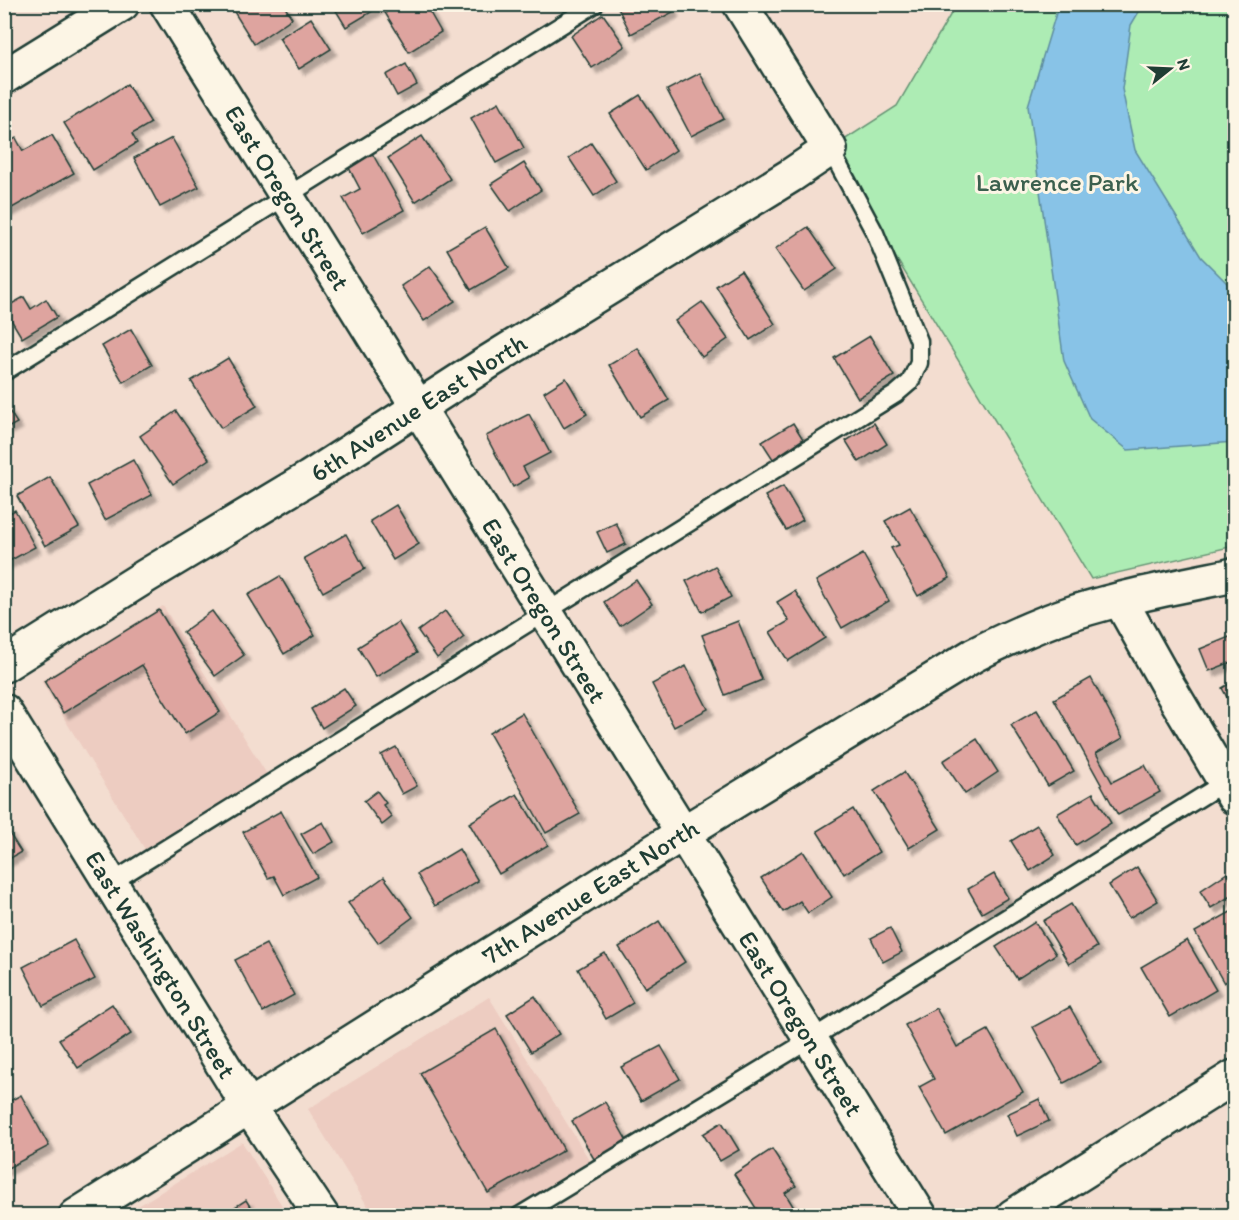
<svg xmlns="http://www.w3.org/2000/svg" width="1239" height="1220" font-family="Itim,sans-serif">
	<defs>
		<filter id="shadow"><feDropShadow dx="5.5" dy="5.5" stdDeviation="1.5" flood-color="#0004"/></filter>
	</defs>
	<rect width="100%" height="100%" fill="#f3ddd0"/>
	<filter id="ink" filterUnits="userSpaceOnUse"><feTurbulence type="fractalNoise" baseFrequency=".0167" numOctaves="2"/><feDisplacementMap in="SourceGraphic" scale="12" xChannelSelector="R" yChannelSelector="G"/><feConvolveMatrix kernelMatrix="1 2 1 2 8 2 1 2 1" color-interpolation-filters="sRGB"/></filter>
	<g filter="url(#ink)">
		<!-- built -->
		<g fill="#edccc1">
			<path d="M163,606L268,776L146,851L41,681Z"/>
			<path d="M489,997L590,1161L503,1215H373L308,1109Z"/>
			<path d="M242,1142L288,1215L122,1216Z"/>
		</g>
		<!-- green -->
		<path fill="#adecb4" stroke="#669474" stroke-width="1.5" d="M956,5H1234V546L1091,579L830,149L897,106Z"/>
		<!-- water -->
		<path fill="#88c3e7" stroke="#5e8d9f" stroke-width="1.5" d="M1060,5H1143L1131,25L1122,89L1135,150L1201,257L1234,290V442L1128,450L1090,419L1064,361L1028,106L1057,10Z"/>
		<!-- building -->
		<g fill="#dea49f" stroke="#1f3d34" stroke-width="1.5" filter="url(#shadow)">
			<path d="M235,4H283L292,18L254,44L231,7Z"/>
			<path d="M332,4H425L441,32L409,52L381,6L346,27Z"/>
			<path d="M616,4H669L673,12L631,34Z"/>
			<path d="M603,14L625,46L592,68L571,36Z"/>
			<path d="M311,18L331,49L299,69L279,38Z"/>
			<path d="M406,64L417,85L397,96L386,75Z"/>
			<path d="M700,73L724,119L691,136L667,90Z"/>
			<path d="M127,84L151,123L132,134L137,143L93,170L64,123Z"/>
			<path d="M640,95L676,150L646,170L610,114Z"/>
			<path d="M499,102L524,148L496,163L471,118Z"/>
			<path d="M52,135L74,173L5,212L4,145L16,138L23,151Z"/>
			<path d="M422,136L450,179L415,202L388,158Z"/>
			<path d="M172,138L199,187L160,207L134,158Z"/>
			<path d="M591,143L616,181L594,196L569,158Z"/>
			<path d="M372,153L404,210L363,233L343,198L360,189L348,166Z"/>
			<path d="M524,163L541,190L510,211L491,184Z"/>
			<path d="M485,227L509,268L471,290L447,249Z"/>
			<path d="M808,227L837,269L804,291L775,249Z"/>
			<path d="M430,266L455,301L424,321L401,286Z"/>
			<path d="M741,270L775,324L750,340L716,286Z"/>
			<path d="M24,297L31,309L46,299L57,317L22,338L4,308Z"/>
			<path d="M702,302L728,339L702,357L675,321Z"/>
			<path d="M131,329L152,365L123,382L102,346Z"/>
			<path d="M870,336L894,376L858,398L834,358Z"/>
			<path d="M638,348L669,400L640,417L609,365Z"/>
			<path d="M228,358L257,406L221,428L191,381Z"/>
			<path d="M566,378L587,414L564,428L544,392Z"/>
			<path d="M4,403L17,423L4,430Z"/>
			<path d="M176,411L209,459L173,484L140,436Z"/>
			<path d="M529,414L550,453L523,467L529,478L513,487L486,436Z"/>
			<path d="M793,423L803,439L773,459L762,442Z"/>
			<path d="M874,423L887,444L859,462L846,441Z"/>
			<path d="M133,460L152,495L105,520L87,485Z"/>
			<path d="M50,477L79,527L45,546L17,496Z"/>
			<path d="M783,486L803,520L786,530L765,496Z"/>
			<path d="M396,505L419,544L393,560L370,521Z"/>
			<path d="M910,507L950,578L918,596L891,548L899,545L885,521Z"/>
			<path d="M15,510L35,547L4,564V516Z"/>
			<path d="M616,523L626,544L607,553L597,532Z"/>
			<path d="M346,534L365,569L323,592L304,558Z"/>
			<path d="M863,554L889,601L842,628L816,581Z"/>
			<path d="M715,566L731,597L702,612L686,581Z"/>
			<path d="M280,576L315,635L284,654L248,595Z"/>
			<path d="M636,580L652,604L620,626L604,602Z"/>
			<path d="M795,591L825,638L788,661L770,632L789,621L777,602Z"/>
			<path d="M159,610L220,712L185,734L142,665L63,713L44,681Z"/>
			<path d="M212,611L244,655L215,676L183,632Z"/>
			<path d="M445,611L464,637L437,658L418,631Z"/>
			<path d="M738,621L762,680L725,695L702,635Z"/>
			<path d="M398,622L417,653L376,677L358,647Z"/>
			<path d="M1234,635V661L1209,671L1200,649Z"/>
			<path d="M686,666L708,709L674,727L652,684Z"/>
			<path d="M1091,678L1123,738L1096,753L1112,782L1145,765L1160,792L1118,815L1054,699Z"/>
			<path d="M1234,681V698L1229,701L1222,688Z"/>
			<path d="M344,688L356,706L322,728L311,709Z"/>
			<path d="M1037,710L1074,771L1048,786L1011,725Z"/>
			<path d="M522,713L580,814L546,833L489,733Z"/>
			<path d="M977,739L998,772L965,794L943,761Z"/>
			<path d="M396,747L417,786L402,794L381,755Z"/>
			<path d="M904,772L940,829L909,848L874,791Z"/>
			<path d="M377,791L386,803L383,805L392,817L382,825L364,801Z"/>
			<path d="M1093,793L1111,823L1076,845L1057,814Z"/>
			<path d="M517,794L548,845L499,874L469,823Z"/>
			<path d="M853,809L879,852L844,874L817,831Z"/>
			<path d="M281,811L317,877L284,895L274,876L268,878L243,832Z"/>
			<path d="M323,822L334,842L313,854L301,834Z"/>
			<path d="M4,825L21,852L4,862Z"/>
			<path d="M1037,825L1055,855L1030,871L1011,841Z"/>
			<path d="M459,849L478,881L435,906L417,874Z"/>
			<path d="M803,851L832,897L808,913L800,901L783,912L761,878Z"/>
			<path d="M1137,867L1158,901L1129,918L1109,885Z"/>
			<path d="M1227,873L1234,885V894L1211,908L1200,891Z"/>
			<path d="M994,874L1008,898L982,913L968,889Z"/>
			<path d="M384,877L413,917L378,943L348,903Z"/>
			<path d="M1071,904L1097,947L1069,964L1043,921Z"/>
			<path d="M1234,910V977L1224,983L1195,932Z"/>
			<path d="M659,921L685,962L645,988L619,947Z"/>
			<path d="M1035,922L1056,954L1017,979L996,947Z"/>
			<path d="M890,928L902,952L883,962L871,938Z"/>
			<path d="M74,940L95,979L43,1006L23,967Z"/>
			<path d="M1187,940L1216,990L1170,1017L1141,967Z"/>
			<path d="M266,944L294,995L263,1012L235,960Z"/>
			<path d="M605,953L633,1003L606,1019L578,969Z"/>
			<path d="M535,996L559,1034L531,1052L507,1014Z"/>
			<path d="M112,1004L131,1034L78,1068L59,1039Z"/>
			<path d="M1070,1007L1101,1063L1064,1083L1033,1027Z"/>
			<path d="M936,1008L957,1047L988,1030L1023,1092L946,1135L919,1087L934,1079L905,1025Z"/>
			<path d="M496,1029L564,1150L488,1193L420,1073Z"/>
			<path d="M661,1046L680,1079L641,1101L621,1067Z"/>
			<path d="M21,1095L49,1146L4,1170V1104Z"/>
			<path d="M1039,1099L1049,1121L1017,1136L1007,1114Z"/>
			<path d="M605,1102L627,1141L594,1159L572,1121Z"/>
			<path d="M722,1122L739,1150L720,1161L703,1134Z"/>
			<path d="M772,1149L796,1186L785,1193L799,1216H761L734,1174Z"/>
			<path d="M246,1200L256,1216H221Z"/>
		</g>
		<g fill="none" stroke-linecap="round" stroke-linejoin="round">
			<defs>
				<g id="lane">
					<path d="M4,372L595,4"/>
					<path d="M112,882L896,394L910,382L919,363V341L875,233L830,149"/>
					<path d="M519,1216L811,1039L1225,782"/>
				</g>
				<g id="street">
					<path d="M4,77L122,4"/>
					<path d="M1120,600L1167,684L1234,797"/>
					<path id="s1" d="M4,665L146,576L309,478L490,361L790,176L830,149L740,4"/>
					<path id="s2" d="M4,711L249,1107L322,1216"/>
					<path id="s3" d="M683,833L920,1216"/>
					<path d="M1013,1216L1234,1077"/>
				</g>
				<g id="secondary">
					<path id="s4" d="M167,4L683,833"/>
					<path id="s5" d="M76,1216L683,833L974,655C1006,639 1038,624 1072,613C1125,596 1180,586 1234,575"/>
				</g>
			</defs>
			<!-- lane casing -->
			<use href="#lane" stroke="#1f3d34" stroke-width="21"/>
			<!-- street casing -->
			<use href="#street" stroke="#1f3d34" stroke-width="38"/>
			<!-- secondary casing -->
			<use href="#secondary" stroke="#1f3d34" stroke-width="38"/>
			<!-- lane -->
			<use href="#lane" stroke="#fcf5e5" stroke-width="16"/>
			<!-- street -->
			<use href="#street" stroke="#fcf5e5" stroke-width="33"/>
			<!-- secondary -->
			<use href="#secondary" stroke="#fcf5e5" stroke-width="33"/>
		</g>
	</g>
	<g text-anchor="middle" stroke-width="6" stroke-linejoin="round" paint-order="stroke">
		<!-- park labels -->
		<g font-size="26" fill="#3b604e" stroke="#fcf5e5">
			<text x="1057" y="191">Lawrence Park</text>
		</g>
		<!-- street labels -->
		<g font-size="26" fill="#1f3d34" stroke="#fcf5e5">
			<text dy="9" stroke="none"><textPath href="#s4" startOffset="228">East Oregon Street</textPath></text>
			<text dy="9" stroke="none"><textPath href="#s1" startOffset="488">6th Avenue East North</textPath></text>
			<text dy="9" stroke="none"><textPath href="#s4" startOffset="714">East Oregon Street</textPath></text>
			<text dy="9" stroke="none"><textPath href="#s5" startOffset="608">7th Avenue East North</textPath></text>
			<text dy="9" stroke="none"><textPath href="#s2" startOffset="298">East Washington Street</textPath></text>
			<text dy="9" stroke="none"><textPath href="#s3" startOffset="224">East Oregon Street</textPath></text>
		</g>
	</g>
	<!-- margin -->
	<rect width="1239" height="1220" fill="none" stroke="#fcf5e5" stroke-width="24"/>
	<rect x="12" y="12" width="1215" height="1196" fill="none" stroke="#1f3d34" stroke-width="2" filter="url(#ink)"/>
	<!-- north arrow -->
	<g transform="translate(1170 69) rotate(72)" stroke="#fcf5e5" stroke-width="4.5" paint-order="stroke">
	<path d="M0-4.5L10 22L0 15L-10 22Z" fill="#1f3d34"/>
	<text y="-9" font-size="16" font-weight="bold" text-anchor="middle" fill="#1f3d34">N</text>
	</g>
</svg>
